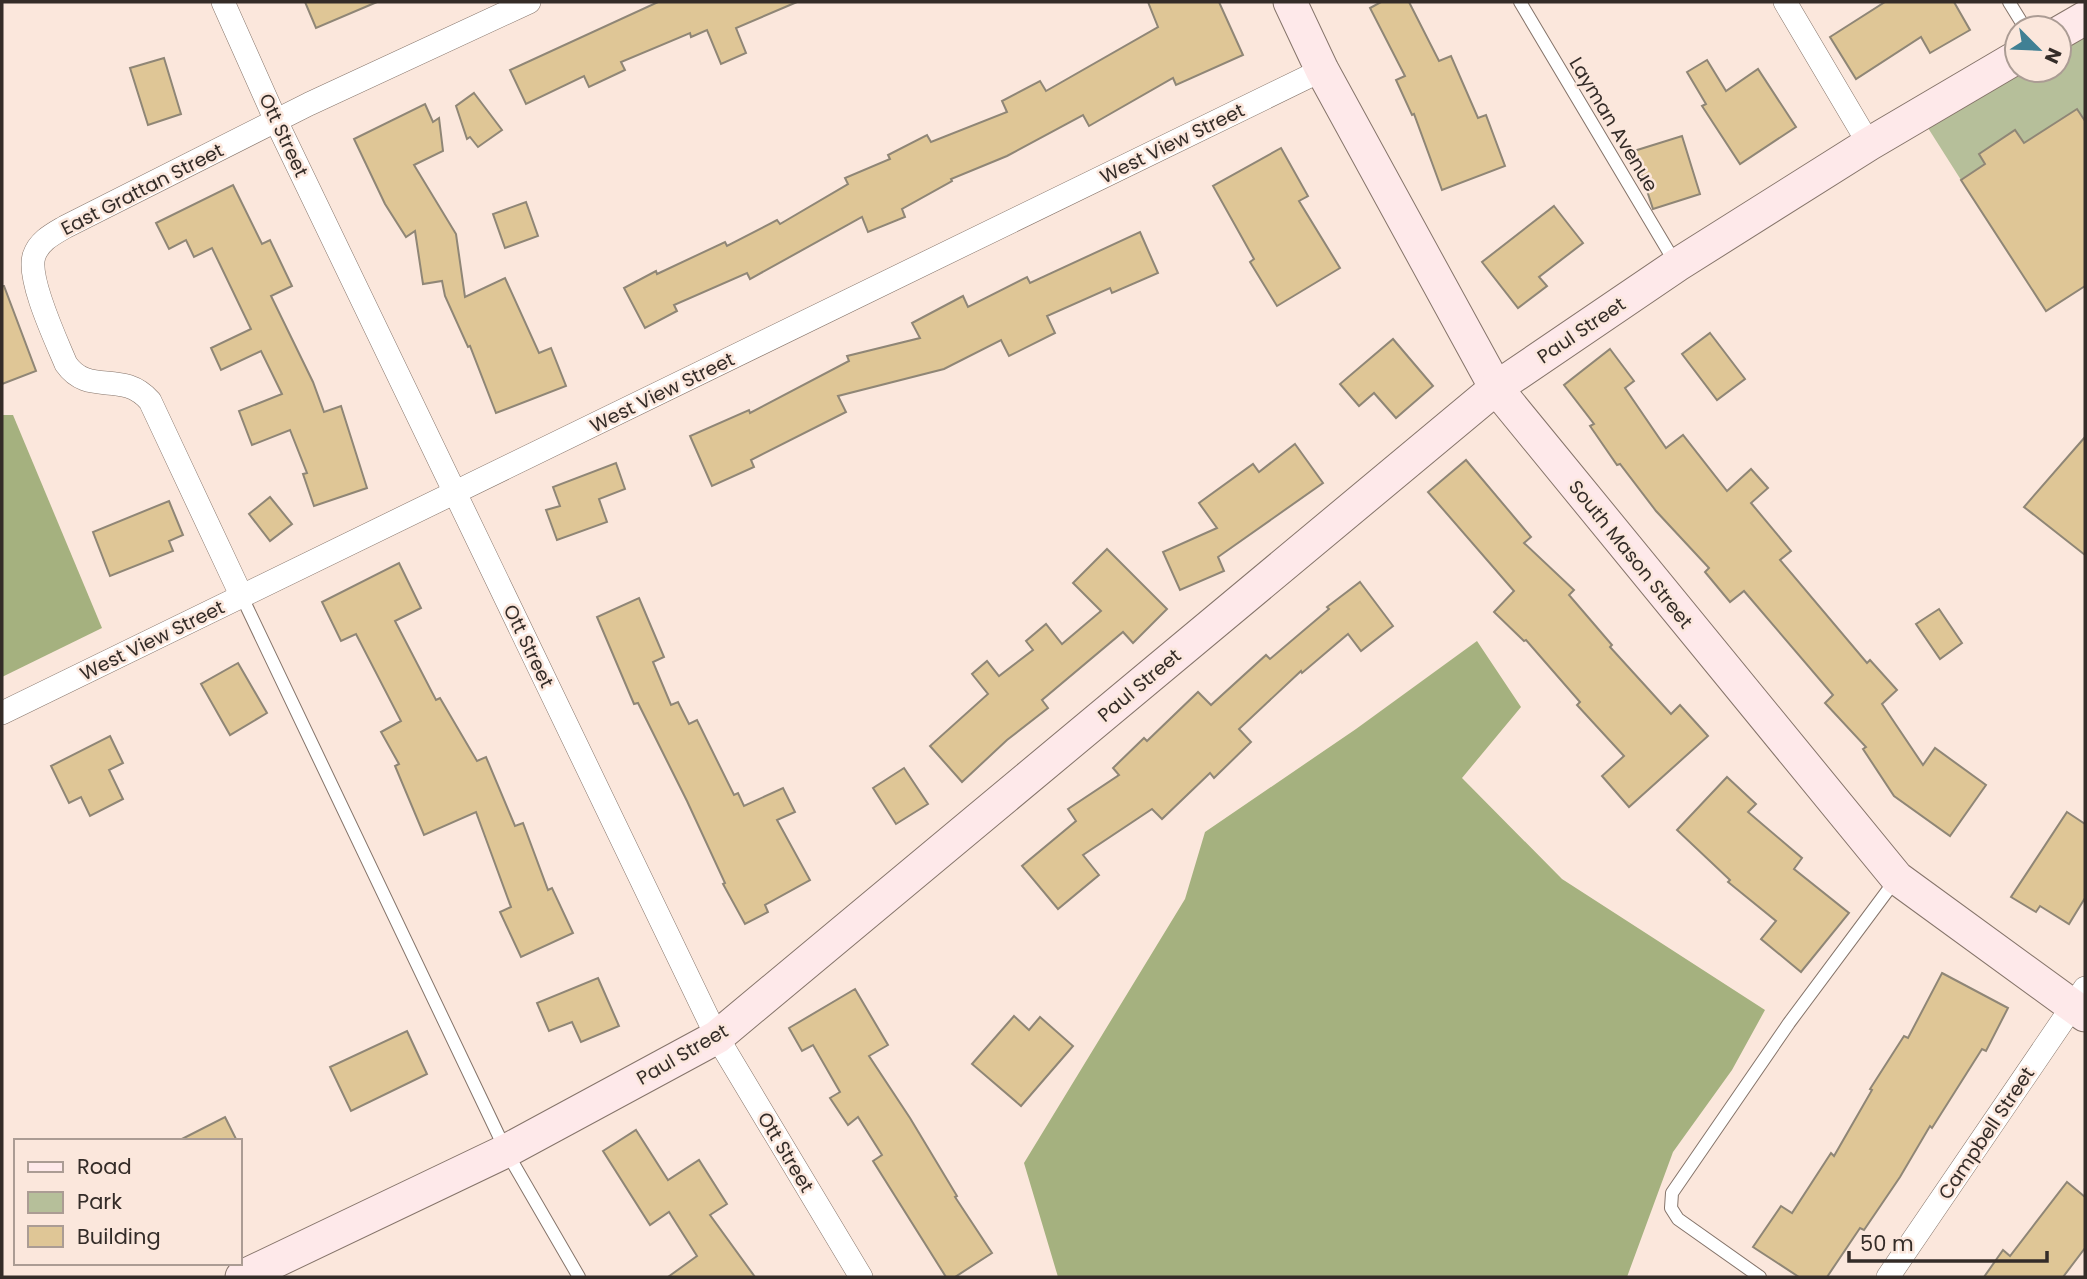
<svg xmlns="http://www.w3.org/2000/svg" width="2087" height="1279" font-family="Poppins,sans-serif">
	<rect width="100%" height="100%" fill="#fbe7dc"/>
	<!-- green -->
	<path fill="#b6bf9a" d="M2085,35V121L2077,109L2024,143L2015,131L1979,154L1985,164L1961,180L1928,128L2025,70H2059V50Z"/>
	<!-- forest -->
	<g fill="#a5b17f">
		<path d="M2,415H13L102,628L2,677Z"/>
		<path d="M1477,641L1521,707L1462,778L1562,879L1765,1010L1732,1070L1673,1152L1627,1277H1058L1024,1163L1185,899L1205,832L1356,729Z"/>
	</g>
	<!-- building -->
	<g fill="#dfc696" stroke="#8f8676" stroke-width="2">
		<path d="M305,2H377L316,28Z"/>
		<path d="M658,2H797L736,28L746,53L721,64L707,30L691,37L690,33L621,62L625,70L589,87L584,76L526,104L510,70Z"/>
		<path d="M1148,2H1219L1243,55L1176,85L1173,78L1089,126L1083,115L1007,156L951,179L952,181L902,209L905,217L868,232L862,217L750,279L747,273L674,305L677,311L645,328L624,288L656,271L657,274L725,242L727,246L777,220L780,224L848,184L845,178L890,159L888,155L927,135L931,142L1007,112L1002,101L1040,81L1046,91L1158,27Z"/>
		<path d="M1381,2H1409L1439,61L1451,56L1478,118L1486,115L1505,166L1442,190L1414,114L1412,115L1396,80L1405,76L1370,8Z"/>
		<path d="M1885,2H1954L1970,30L1930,53L1921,37L1856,79L1830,37Z"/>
		<path d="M164,58L181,114L148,125L130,68Z"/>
		<path d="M1707,60L1726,91L1758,69L1796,127L1740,164L1702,106L1706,104L1687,72Z"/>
		<path d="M474,93L502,130L478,147L470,137L467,139L456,106Z"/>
		<path d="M425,104L433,122L439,118L443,151L414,165L456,234L465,297L505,278L539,353L551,348L566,386L496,413L470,346L468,347L445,296L442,281L423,284L415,231L406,237L385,204L354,139Z"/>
		<path d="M2077,109L2085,121V286L2046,311L1961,180L1985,164L1979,154L2015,130L2024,143Z"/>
		<path d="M1682,136L1700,194L1653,209L1634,151Z"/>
		<path d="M1281,148L1308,196L1299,201L1340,268L1277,306L1250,262L1254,259L1213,186Z"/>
		<path d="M233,185L262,244L270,240L292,286L271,296L313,382L324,412L341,406L367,488L314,506L303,474L307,473L290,430L252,445L239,411L282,394L261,351L221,370L211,348L251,329L212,248L194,257L186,240L169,249L156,223Z"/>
		<path d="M526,202L538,236L505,248L493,214Z"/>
		<path d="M1554,206L1583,243L1539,277L1547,286L1518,308L1482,262Z"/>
		<path d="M1140,232L1158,273L1112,293L1110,288L1047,316L1055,333L1009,356L1001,340L944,369L838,396L846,412L751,460L754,467L712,486L690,436L749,410L750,413L849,361L847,356L920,338L912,323L963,296L968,307L1027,277L1030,283Z"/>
		<path d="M2,286H4L36,371L2,384Z"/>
		<path d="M1710,333L1745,379L1717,400L1682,354Z"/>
		<path d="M1393,339L1433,386L1396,418L1374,393L1359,406L1340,384Z"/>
		<path d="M1610,349L1634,381L1625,388L1666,448L1683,435L1727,491L1751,469L1768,488L1751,503L1791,551L1780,560L1867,663L1870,660L1897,690L1882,704L1923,765L1935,748L1986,785L1950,836L1894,796L1863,749L1866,747L1825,703L1833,695L1744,591L1730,602L1705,572L1709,568L1656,511L1620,464L1617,465L1590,426L1594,424L1564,385Z"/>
		<path d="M2085,437V555L2024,507Z"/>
		<path d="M1295,444L1323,483L1218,557L1224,571L1180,590L1163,552L1217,528L1199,503L1253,464L1259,472Z"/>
		<path d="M1466,460L1531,537L1524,543L1574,590L1569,595L1612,645L1610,647L1671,714L1680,705L1708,736L1629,807L1602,776L1624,756L1577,705L1580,702L1526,640L1524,641L1494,612L1514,591L1428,492Z"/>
		<path d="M616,463L625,489L599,499L607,522L557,540L546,510L560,506L553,487Z"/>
		<path d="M270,497L292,524L270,541L249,514Z"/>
		<path d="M169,501L183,535L169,541L173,551L110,576L93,532Z"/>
		<path d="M1107,549L1167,609L1133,643L1123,632L1042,700L1048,708L1007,740L962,782L930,746L988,694L972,674L987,661L999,676L1033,650L1026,641L1046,624L1062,644L1101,611L1073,583Z"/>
		<path d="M399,563L421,608L395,621L436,700L440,698L477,761L486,757L515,826L523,823L548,890L552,888L573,933L521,957L500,912L511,907L476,812L424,835L395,766L399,764L381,732L401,721L356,634L341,641L322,602Z"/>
		<path d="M1360,582L1393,626L1361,651L1348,634L1302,673L1301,671L1239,729L1251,742L1214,778L1210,773L1162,819L1152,809L1083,855L1099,875L1058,909L1022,866L1076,821L1068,809L1119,775L1113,768L1144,738L1147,741L1198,692L1211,705L1266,655L1270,659L1329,609L1327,607Z"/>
		<path d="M639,598L664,657L653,662L671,705L678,702L689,724L697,720L734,795L738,793L744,806L783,788L795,812L777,820L810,880L765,905L768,912L745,924L723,884L725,883L687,801L638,703L634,704L597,617Z"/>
		<path d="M1939,609L1962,643L1940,659L1916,624Z"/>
		<path d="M238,663L267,713L230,735L201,684Z"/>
		<path d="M110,736L123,763L109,770L123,799L90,816L81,797L69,803L51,766Z"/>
		<path d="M904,768L928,804L896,824L873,788Z"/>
		<path d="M1727,777L1756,804L1748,812L1802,858L1794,869L1849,913L1801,972L1761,939L1776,921L1728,882L1730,880L1677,830Z"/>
		<path d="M2067,812L2085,824V898L2069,924L2040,906L2036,912L2011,897Z"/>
		<path d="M1942,973L2008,1008L1986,1051L1982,1049L1932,1128L1930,1126L1900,1177L1864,1230L1860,1228L1827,1277H1799L1753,1247L1781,1206L1792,1213L1831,1153L1834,1156L1872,1090L1870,1089L1904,1036L1908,1038Z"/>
		<path d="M598,978L619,1026L581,1042L572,1022L549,1031L537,1003Z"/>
		<path d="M855,989L888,1045L869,1056L910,1118L957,1196L955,1197L992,1253L955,1277H946L873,1161L882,1155L858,1117L848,1125L830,1098L840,1092L813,1045L802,1051L789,1028Z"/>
		<path d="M1014,1016L1029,1030L1040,1017L1073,1046L1021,1106L972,1064Z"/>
		<path d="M407,1031L427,1074L351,1111L330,1067Z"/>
		<path d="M225,1117L237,1141H178Z"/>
		<path d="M636,1130L668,1180L699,1160L727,1204L710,1215L755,1277H668L697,1256L669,1212L650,1225L603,1151Z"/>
		<path d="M2067,1182L2085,1197V1248L2063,1277H1984L2003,1250L2010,1256Z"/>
	</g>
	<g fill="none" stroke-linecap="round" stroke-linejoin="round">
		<defs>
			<g id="lane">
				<path d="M1520,2L1676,264"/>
				<path d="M2009,2L2025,28"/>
				<path d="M242,597L506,1151L579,1277"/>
				<path d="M1760,1277L1678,1219L1671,1208L1672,1193L1789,1023L1897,878"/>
			</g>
			<g id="street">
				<path d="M223,2L276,121L717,1037L861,1277"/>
				<path d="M1785,2L1869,144"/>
				<path d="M242,597L150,401C122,369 89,397 66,364C56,340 27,279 34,256C39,241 53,234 65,227L309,104L529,2"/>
				<path d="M2,713L1322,70"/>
				<path d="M1888,1277L2085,988"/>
			</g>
			<g id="secondary">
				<path d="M1290,2L1322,70L1496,388L1897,878L2085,1015"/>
				<path d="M2059,33L2085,18"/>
				<path d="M242,1277L506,1151L717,1037L1496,388L1677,265L1869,144L2017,57"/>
			</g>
		</defs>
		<!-- lane casing -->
		<use href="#lane" stroke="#85746a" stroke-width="14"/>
		<!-- street casing -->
		<use href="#street" stroke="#85746a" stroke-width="24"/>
		<!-- secondary casing -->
		<use href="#secondary" stroke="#85746a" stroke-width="35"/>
		<!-- lane -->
		<use href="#lane" stroke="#fff" stroke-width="12"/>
		<!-- street -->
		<use href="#street" stroke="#fff" stroke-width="23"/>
		<!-- secondary -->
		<use href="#secondary" stroke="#fee9ea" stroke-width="33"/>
	</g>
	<g text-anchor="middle" stroke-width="5" stroke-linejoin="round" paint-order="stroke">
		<!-- street labels -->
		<g font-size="19" fill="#342c28" stroke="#fbe7dc">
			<text transform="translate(1614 124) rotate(59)" y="7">Layman Avenue</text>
			<text transform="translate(284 135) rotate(65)" y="7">Ott Street</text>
			<text transform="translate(1172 143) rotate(-26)" y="7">West View Street</text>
			<text transform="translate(142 189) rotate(-27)" y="7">East Grattan Street</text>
			<text transform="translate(1581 330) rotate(-34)" y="7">Paul Street</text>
			<text transform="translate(662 392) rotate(-26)" y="7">West View Street</text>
			<text transform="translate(1631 554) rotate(51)" y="7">South Mason Street</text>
			<text transform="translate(152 640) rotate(-26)" y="7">West View Street</text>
			<text transform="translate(529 646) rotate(64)" y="7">Ott Street</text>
			<text transform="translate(1139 685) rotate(-40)" y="7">Paul Street</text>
			<text transform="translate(682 1054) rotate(-30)" y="7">Paul Street</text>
			<text transform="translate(1986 1133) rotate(-56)" y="7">Campbell Street</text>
			<text transform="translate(786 1152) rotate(59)" y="7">Ott Street</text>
		</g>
	</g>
	<!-- border -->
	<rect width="2087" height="1279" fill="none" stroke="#342c28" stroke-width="7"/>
	<!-- legend -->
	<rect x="14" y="1139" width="228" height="126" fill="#fbe7dc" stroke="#ab9c94" stroke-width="2"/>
	<rect x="28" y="1162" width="35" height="10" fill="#fee9ea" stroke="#ab9c94" stroke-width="2"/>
	<text x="77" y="1174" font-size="21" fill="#342c28">Road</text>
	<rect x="28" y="1192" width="35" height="21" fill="#b6bf9a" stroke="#ab9c94" stroke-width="2"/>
	<text x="77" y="1209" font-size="21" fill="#342c28">Park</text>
	<rect x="28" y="1226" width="35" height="21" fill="#dfc696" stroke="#ab9c94" stroke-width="2"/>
	<text x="77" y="1244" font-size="21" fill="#342c28">Building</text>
	<!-- north arrow -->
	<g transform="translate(2038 49) rotate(114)"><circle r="33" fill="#fbe7dc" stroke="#ab9c94" stroke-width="2"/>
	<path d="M0-5L12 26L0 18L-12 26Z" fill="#408094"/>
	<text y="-10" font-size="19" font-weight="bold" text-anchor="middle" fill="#342c28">N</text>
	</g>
	<!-- scale -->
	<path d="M1849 1251v10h198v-10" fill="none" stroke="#342c28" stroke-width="3.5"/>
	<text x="1860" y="1251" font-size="21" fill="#342c28" stroke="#fbe7dc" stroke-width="5" paint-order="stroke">50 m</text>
</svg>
